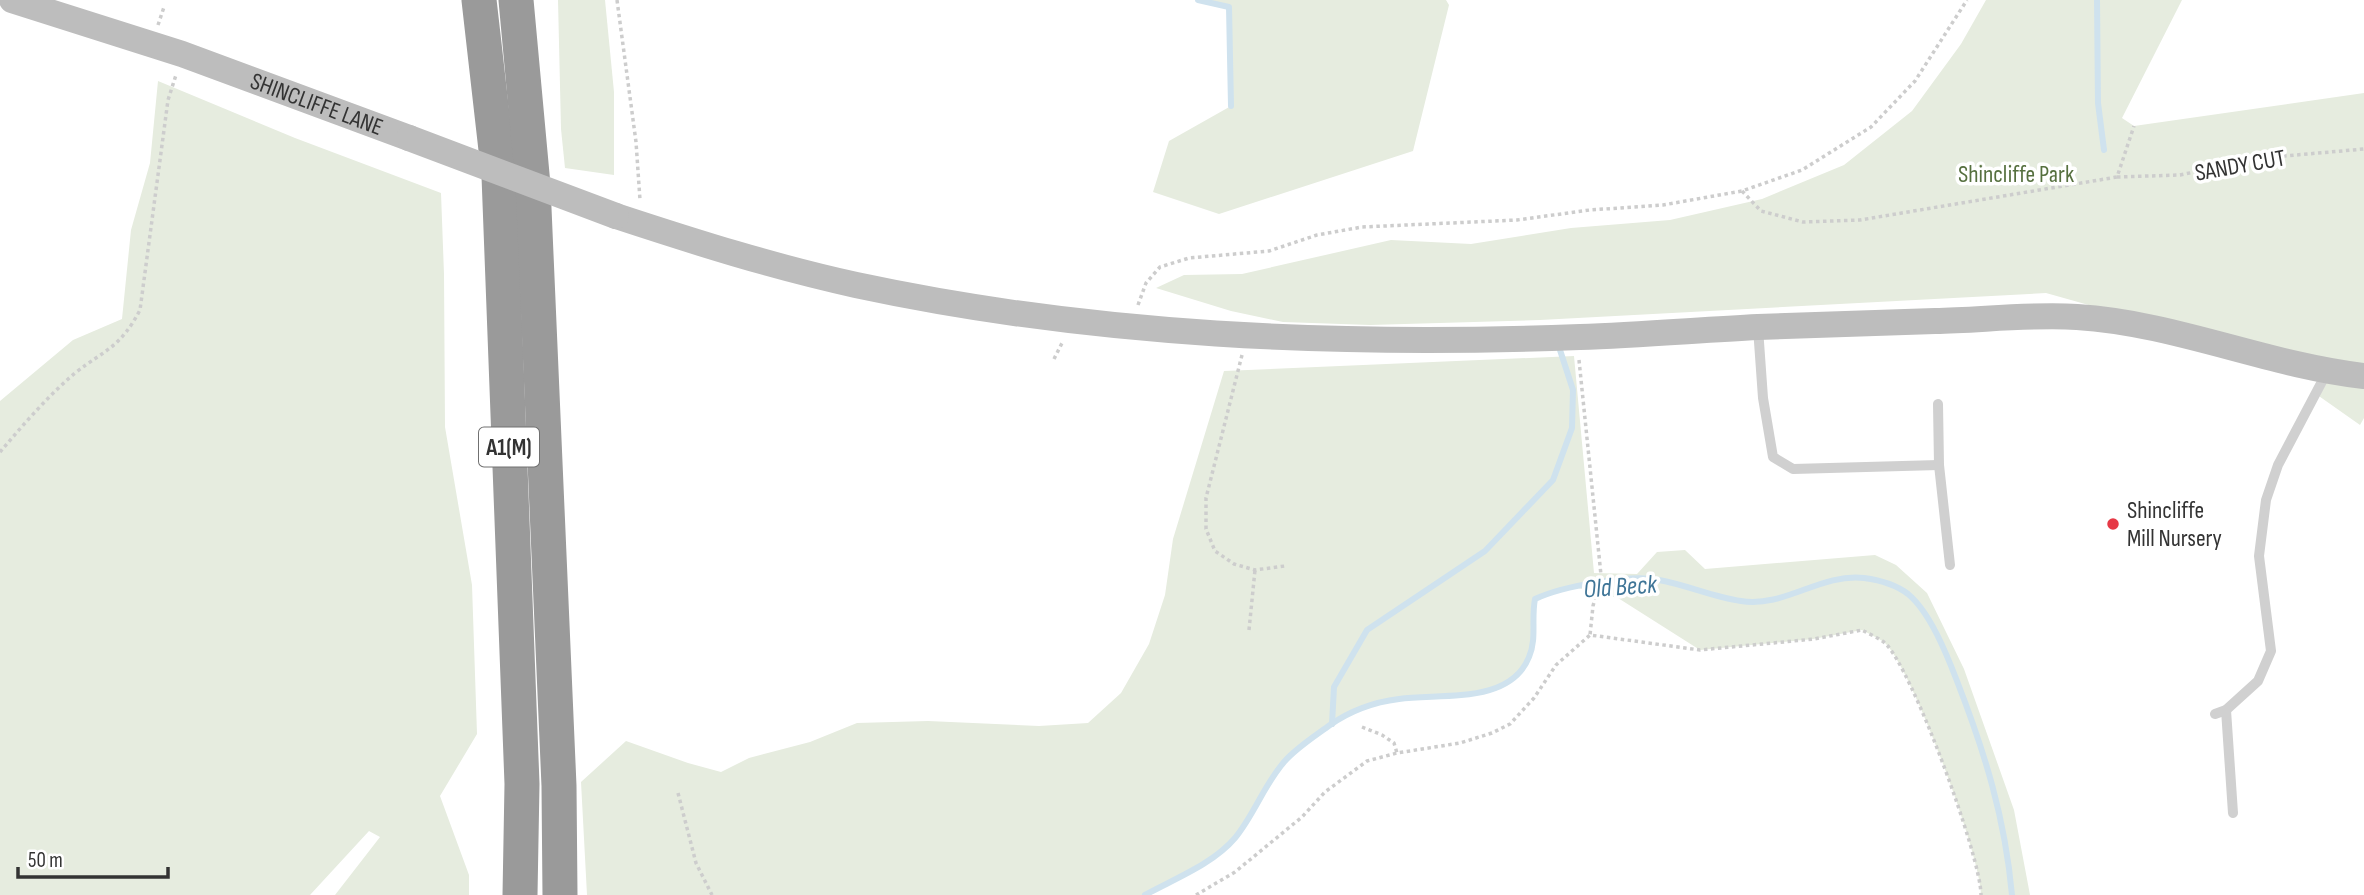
<svg xmlns="http://www.w3.org/2000/svg" width="2364" height="895" font-family="'Sofia Sans Condensed',sans-serif">
	<rect width="100%" height="100%" fill="#fff"/>
	<!-- green -->
	<g fill="#e6ecdf">
		<path d="M558,0H605L614,92V175L565,168L561,129Z"/>
		<path d="M1198,0H1446L1449,5L1413,151L1219,214L1153,192L1169,141L1231,106L1229,7Z"/>
		<path d="M1986,0H2182L2122,118L2134,126L2364,93V418L2360,425L2316,394L2327,372L2046,293L1540,320L1370,325L1283,322L1231,311L1156,288L1184,275L1242,274L1391,240L1471,244L1571,228L1670,220L1762,199L1844,165L1912,111L1961,44Z"/>
		<path d="M158,81L295,138L441,193L444,274L445,427L472,585L477,734L440,796L469,875V895H335L380,837L369,831L310,895H0V401L73,340L122,319L131,230L150,163Z"/>
		<path d="M1574,356L1594,573L1637,574L1657,552L1685,550L1705,569L1875,555L1896,565L1927,593L1964,669L2014,810L2030,895H1981C1981,857 1912,668 1885,643C1879,638 1869,634 1862,630L1813,639L1700,650L1618,598L1574,587L1552,592L1535,599C1531,619 1537,639 1529,657C1510,705 1440,693 1399,699C1375,702 1350,711 1330,725C1315,736 1296,748 1284,762C1264,785 1254,815 1235,838C1213,864 1174,879 1145,895H587L581,782L626,741L688,763L721,772L749,758L810,742L857,723L928,721L1039,726L1088,723L1121,693L1149,644L1165,595L1173,539L1224,371Z"/>
	</g>
	<g fill="none" stroke-linecap="round" stroke-linejoin="round">
		<!-- stream -->
		<g stroke="#cfe2ee" stroke-width="6">
			<path d="M1198,0L1229,7L1231,106"/>
			<path d="M2097,0L2098,103L2104,150"/>
			<path d="M1332,724L1334,687L1367,630L1485,551L1553,480L1572,428L1573,390L1560,350"/>
			<path d="M1145,895C1174,879 1213,864 1235,838C1254,815 1264,785 1284,762C1296,748 1315,736 1330,725C1350,711 1375,702 1399,699C1440,693 1510,705 1529,657C1537,639 1531,619 1535,599C1563,586 1629,574 1659,580C1687,585 1713,597 1741,601C1785,608 1820,573 1864,578C1879,580 1895,584 1908,594C1930,612 1947,655 1957,681C1985,753 2005,818 2012,895"/>
		</g>
		<!-- path -->
		<g stroke="#cdcdcd" stroke-width="3.5" stroke-dasharray="3.5 3.5" stroke-linecap="butt">
			<path d="M617,0L636,142L640,200"/>
			<path d="M158,25L164,7"/>
			<path d="M2117,177L2180,175L2262,158L2364,149"/>
			<path d="M1742,191L1761,211L1803,222L1860,220L2117,177L2134,126"/>
			<path d="M1138,305L1146,283L1160,267L1189,258L1269,251L1317,235L1362,227L1517,220L1590,210L1663,205L1742,191L1802,170L1871,127L1915,81L1967,0"/>
			<path d="M1242,355L1206,498V529L1215,551L1234,564L1255,570L1285,566"/>
			<path d="M1054,359L1062,343"/>
			<path d="M1579,360L1601,575L1593,606L1590,635"/>
			<path d="M0,452C23,425 48,396 75,373C106,349 120,348 140,310L168,100L176,75"/>
			<path d="M1249,630L1255,570"/>
			<path d="M1362,727L1382,735L1394,743L1397,753"/>
			<path d="M678,793L696,863L712,895"/>
			<path d="M1196,895L1235,872L1302,817L1325,792L1367,761L1397,753L1460,743L1492,733L1510,724L1534,698L1556,665L1590,635L1700,650L1814,639L1862,630C1869,634 1879,638 1885,643C1912,668 1981,857 1981,895"/>
		</g>
		<!-- lane -->
		<g stroke="#d0d0d0" stroke-width="10">
			<path d="M1758,328L1763,398L1773,457L1793,469L1939,465"/>
			<path d="M1938,404L1939,465L1950,565"/>
			<path d="M2226,710L2233,813"/>
			<path d="M2215,714L2226,710L2258,681L2271,651L2259,556L2266,500L2278,465L2327,372"/>
		</g>
		<!-- secondary -->
		<g stroke="#bdbdbd" stroke-width="26">
			<path id="s1" d="M12,0L182,54L409,138"/>
			<path d="M616,216C695,242 774,267 856,285C1094,336 1337,346 1580,337C1639,335 1699,330 1758,327C1817,325 1876,323 1935,321C1982,320 2031,314 2077,317C2175,323 2267,365 2364,376"/>
		</g>
		<!-- highway -->
		<g stroke="#9a9a9a" stroke-width="35">
			<path d="M479,0L499,176L522,784L520,895"/>
			<path d="M516,0L533,185L559,786L560,895"/>
		</g>
		<!-- secondary-bridge -->
		<path stroke="#bdbdbd" stroke-width="26" d="M409,138L616,216"/>
	</g>
	<!-- markers -->
	<circle fill="#e63946" stroke="#fff" stroke-width="2.5" cx="2113" cy="524" r="7"/>
	<g text-anchor="middle" stroke-width="7" stroke-linejoin="round" paint-order="stroke">
		<!-- shield labels -->
		<rect fill="#fff" stroke="#707070" stroke-width="2" x="479" y="427.5" width="60" height="39" rx="5"/>
		<g font-size="23" font-weight="bold" fill="#333">
			<text x="509" y="455">A1(M)</text>
		</g>
		<!-- street labels -->
		<g font-size="24" fill="#333" stroke="#fff">
			<text dy="8" stroke="none"><textPath href="#s1" startOffset="322">SHINCLIFFE LANE</textPath></text>
			<text transform="translate(2240 165) rotate(-10)" y="8">SANDY CUT</text>
		</g>
		<!-- park labels -->
		<g font-size="24" fill="#56703f" stroke="#fff">
			<text x="2016" y="182">Shincliffe Park</text>
		</g>
		<!-- poi labels -->
		<g font-size="24" fill="#333" stroke="#fff" text-anchor="start">
			<text x="2127" y="518">Shincliffe<tspan x="2127" dy="28">Mill Nursery</tspan></text>
		</g>
		<!-- water labels -->
		<g font-size="26" font-style="italic" fill="#3f7597" stroke="#fff">
			<text transform="translate(1620 586) rotate(-4)" y="9">Old Beck</text>
		</g>
	</g>
	<!-- scale -->
	<path d="M18 867v10h150v-10" fill="none" stroke="#333333" stroke-width="3.5"/>
	<text x="28" y="867" font-size="21" fill="#333333" stroke="#ffffff" stroke-width="5" paint-order="stroke">50 m</text>
</svg>
